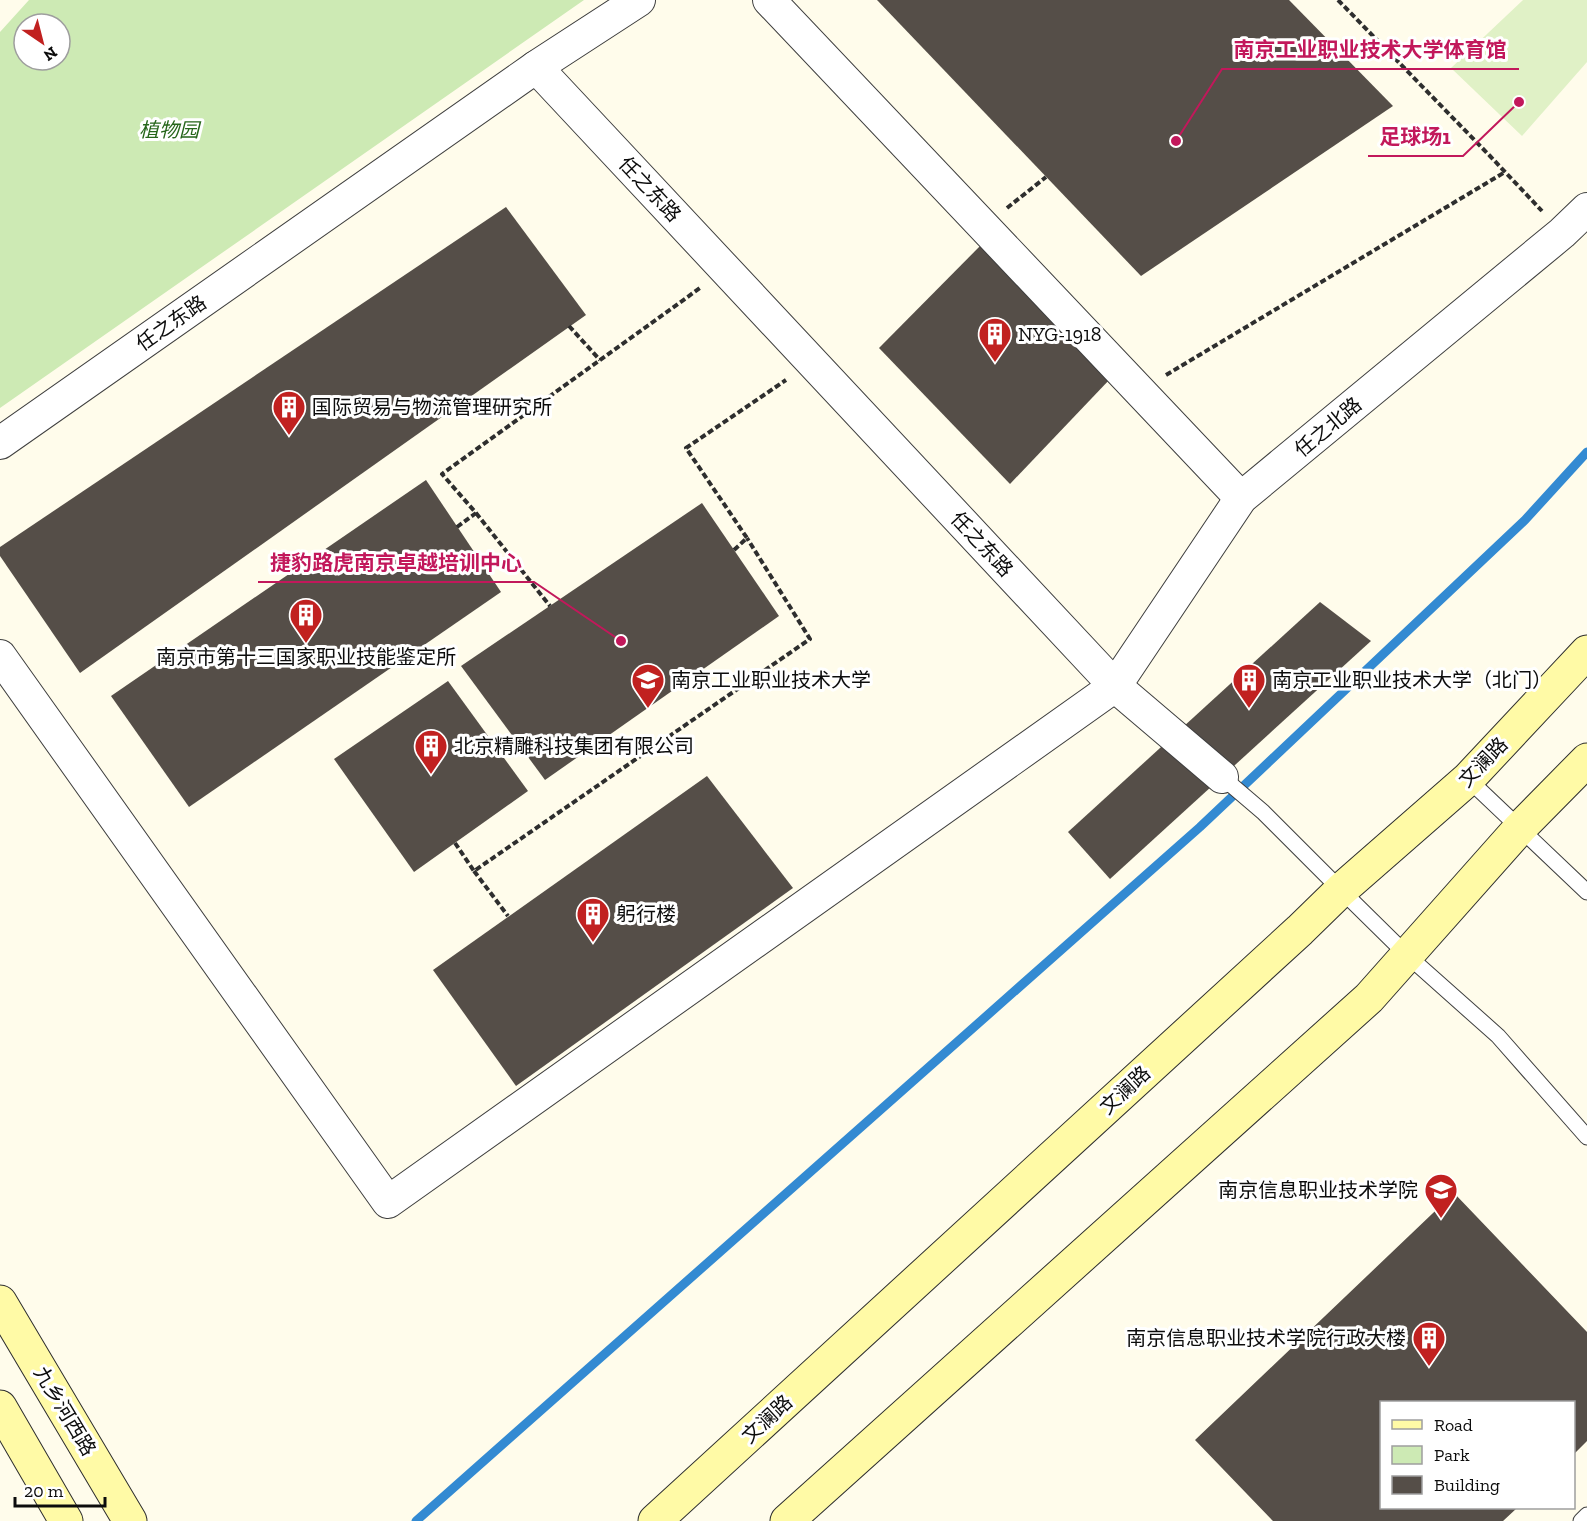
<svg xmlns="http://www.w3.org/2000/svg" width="1587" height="1521" font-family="'Zilla Slab','Noto Sans SC',serif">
	<rect width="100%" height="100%" fill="#fffceb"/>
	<!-- green -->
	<path fill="#cdeab4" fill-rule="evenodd" d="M29,0H584L0,408V32ZM24,24H60V60H24Z"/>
	<!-- pitch -->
	<path fill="#e0f1c6" d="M1523,0H1587V62L1522,136L1451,68Z"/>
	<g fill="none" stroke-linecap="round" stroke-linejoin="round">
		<!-- stream -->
		<path stroke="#338ad2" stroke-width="9" d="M416,1521L1200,827L1525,520L1587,452"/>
	</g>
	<!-- building -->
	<g fill="#554e48">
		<path d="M877,0H1289L1393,106L1141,276Z"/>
		<path d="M506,207L586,315L80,673L0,556V547Z"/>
		<path d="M984,242L1111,378L1010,484L879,348Z"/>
		<path d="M426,480L501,592L189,807L111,696Z"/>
		<path d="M702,503L779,616L545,780L461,666Z"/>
		<path d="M1320,602L1371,641L1110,879L1068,832Z"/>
		<path d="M448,681L528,791L414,872L334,759Z"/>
		<path d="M707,776L793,888L516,1086L433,970Z"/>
		<path d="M1454,1193L1587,1332V1441L1574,1454V1402H1382V1508H1517L1503,1521H1273L1195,1440Z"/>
	</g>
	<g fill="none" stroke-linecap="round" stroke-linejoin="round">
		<defs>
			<g id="service">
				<path d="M1222,777L1263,812L1341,890L1407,955L1498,1036L1587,1137"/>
				<path d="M1468,779L1587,892"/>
				<path d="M1581,1521L1587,1515"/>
			</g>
			<g id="minor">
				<path d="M769,0L1241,498"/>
				<path d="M536,67L639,0"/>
				<path d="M0,443L536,67L1115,686L1222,777"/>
				<path d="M0,656L388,1202L1115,686L1241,498L1562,233L1587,209"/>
			</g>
			<g id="secondary">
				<path d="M0,1302L130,1521"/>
				<path d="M0,1407L66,1521"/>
				<path d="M655,1521L1300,930L1341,890L1468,779L1587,652"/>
				<path d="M787,1521L1369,998L1520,828L1587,760"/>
			</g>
		</defs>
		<!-- service casing -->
		<use href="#service" stroke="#3f3f3f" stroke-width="17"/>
		<!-- minor casing -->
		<use href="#minor" stroke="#3f3f3f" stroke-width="34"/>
		<!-- secondary casing -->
		<use href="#secondary" stroke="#2e2e2e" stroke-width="35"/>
		<!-- path -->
		<g stroke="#2e2e2e" stroke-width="4" stroke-dasharray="6 3" stroke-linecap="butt">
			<path d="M1338,0L1490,156L1542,211"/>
			<path d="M1007,208L1046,177"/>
			<path d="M569,326L600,360"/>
			<path d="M1166,375L1505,172"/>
			<path d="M476,513L550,606"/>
			<path d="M457,527L476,513L442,474L700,288"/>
			<path d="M734,550L747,538L686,448L786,380"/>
			<path d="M455,843L474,871L810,639L747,538"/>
			<path d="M474,871L508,916"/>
		</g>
		<!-- service -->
		<use href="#service" stroke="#fff" stroke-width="15"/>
		<!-- minor -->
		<use href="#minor" stroke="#fff" stroke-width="32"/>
		<!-- secondary -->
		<use href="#secondary" stroke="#fffaa6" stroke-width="33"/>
	</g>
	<!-- icons -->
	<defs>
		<symbol id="building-pin" viewBox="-11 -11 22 30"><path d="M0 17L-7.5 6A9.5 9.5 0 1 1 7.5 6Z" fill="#c12120" stroke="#fff"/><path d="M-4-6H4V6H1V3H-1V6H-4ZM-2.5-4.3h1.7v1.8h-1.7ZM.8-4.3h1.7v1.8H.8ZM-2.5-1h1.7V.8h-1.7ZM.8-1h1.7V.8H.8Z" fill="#fff"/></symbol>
		<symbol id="university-pin" viewBox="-11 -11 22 30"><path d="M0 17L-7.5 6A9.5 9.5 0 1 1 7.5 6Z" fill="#c12120" stroke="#fff"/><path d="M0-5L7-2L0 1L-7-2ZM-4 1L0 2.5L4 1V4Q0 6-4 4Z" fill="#fff"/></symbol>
	</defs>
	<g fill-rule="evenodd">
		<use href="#building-pin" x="976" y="315" width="38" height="52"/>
		<use href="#building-pin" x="270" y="388" width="38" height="52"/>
		<use href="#building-pin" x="287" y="596" width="38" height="52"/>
		<use href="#university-pin" x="629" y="661" width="38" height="52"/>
		<use href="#building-pin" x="1230" y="661" width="38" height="52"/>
		<use href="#building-pin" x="412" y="727" width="38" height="52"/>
		<use href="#building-pin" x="574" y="895" width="38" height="52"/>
		<use href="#university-pin" x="1422" y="1171" width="38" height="52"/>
		<use href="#building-pin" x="1410" y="1319" width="38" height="52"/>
	</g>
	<g text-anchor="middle" stroke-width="6" stroke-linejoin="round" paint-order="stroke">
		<!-- park labels -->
		<g font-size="20" font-style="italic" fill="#26661b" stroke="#fff">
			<text x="169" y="137">植物园</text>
		</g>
		<!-- street labels -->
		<g font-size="20" fill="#0c0c0c" stroke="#fff">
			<text transform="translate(650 189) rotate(47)" y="7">任之东路</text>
			<text transform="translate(171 323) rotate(-35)" y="7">任之东路</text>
			<text transform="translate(1328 427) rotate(-40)" y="7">任之北路</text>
			<text transform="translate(982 544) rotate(47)" y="7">任之东路</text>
			<text transform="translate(1483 762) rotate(-46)" y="7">文澜路</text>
			<text transform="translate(1125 1090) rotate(-43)" y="7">文澜路</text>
			<text transform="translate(65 1411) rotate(59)" y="7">九乡河西路</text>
			<text transform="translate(767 1419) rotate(-43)" y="7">文澜路</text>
		</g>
		<!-- poi labels -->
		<g font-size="20" fill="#0c0c0c" stroke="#fff" text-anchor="start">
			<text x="1018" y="341">NYG-1918</text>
			<text x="312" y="414">国际贸易与物流管理研究所</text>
			<text x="306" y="664" text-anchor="middle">南京市第十三国家职业技能鉴定所</text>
			<text x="671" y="687">南京工业职业技术大学</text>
			<text x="1272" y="687">南京工业职业技术大学（北门）</text>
			<text x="454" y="753">北京精雕科技集团有限公司</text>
			<text x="616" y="921">躬行楼</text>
			<text x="1418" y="1197" text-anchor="end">南京信息职业技术学院</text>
			<text x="1406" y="1345" text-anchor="end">南京信息职业技术学院行政大楼</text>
		</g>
	</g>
	<!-- callouts -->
	<path fill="none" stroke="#c2185b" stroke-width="2" d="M1176 141L1222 69H1519M1519 102L1463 156H1368M621 641L534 582H258"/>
	<g fill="#c2185b" stroke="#fff" stroke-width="2">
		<circle cx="1176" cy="141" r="6"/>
		<circle cx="1519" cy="102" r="6"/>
		<circle cx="621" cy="641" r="6"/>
	</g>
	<g font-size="21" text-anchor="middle" font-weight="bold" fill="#c2185b" stroke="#fff" stroke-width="6" stroke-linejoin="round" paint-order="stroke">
		<text x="1370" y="57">南京工业职业技术大学体育馆</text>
		<text x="1415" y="144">足球场1</text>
		<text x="396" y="570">捷豹路虎南京卓越培训中心</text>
	</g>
	<!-- legend -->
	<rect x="1380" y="1401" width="195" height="108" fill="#ffffff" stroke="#9e9e9e" stroke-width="1.5"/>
	<rect x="1392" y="1420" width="30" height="9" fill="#fffaa6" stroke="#9e9e9e" stroke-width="1.5"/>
	<text x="1434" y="1431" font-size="18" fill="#0c0c0c">Road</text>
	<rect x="1392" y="1446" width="30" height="18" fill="#cdeab4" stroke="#9e9e9e" stroke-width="1.5"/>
	<text x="1434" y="1461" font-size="18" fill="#0c0c0c">Park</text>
	<rect x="1392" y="1476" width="30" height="18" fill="#554e48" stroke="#9e9e9e" stroke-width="1.5"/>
	<text x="1434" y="1491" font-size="18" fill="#0c0c0c">Building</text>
	<!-- north arrow -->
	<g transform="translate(42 42) rotate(145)"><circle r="28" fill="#ffffff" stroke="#9e9e9e" stroke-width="1.5"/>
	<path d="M0-4.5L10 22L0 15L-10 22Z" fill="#c12120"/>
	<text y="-9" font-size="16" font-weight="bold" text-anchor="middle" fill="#0c0c0c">N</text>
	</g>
	<!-- scale -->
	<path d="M15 1497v9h90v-9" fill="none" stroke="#0c0c0c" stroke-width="3"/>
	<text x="24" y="1497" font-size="18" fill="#0c0c0c" stroke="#ffffff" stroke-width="4.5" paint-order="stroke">20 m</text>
</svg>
